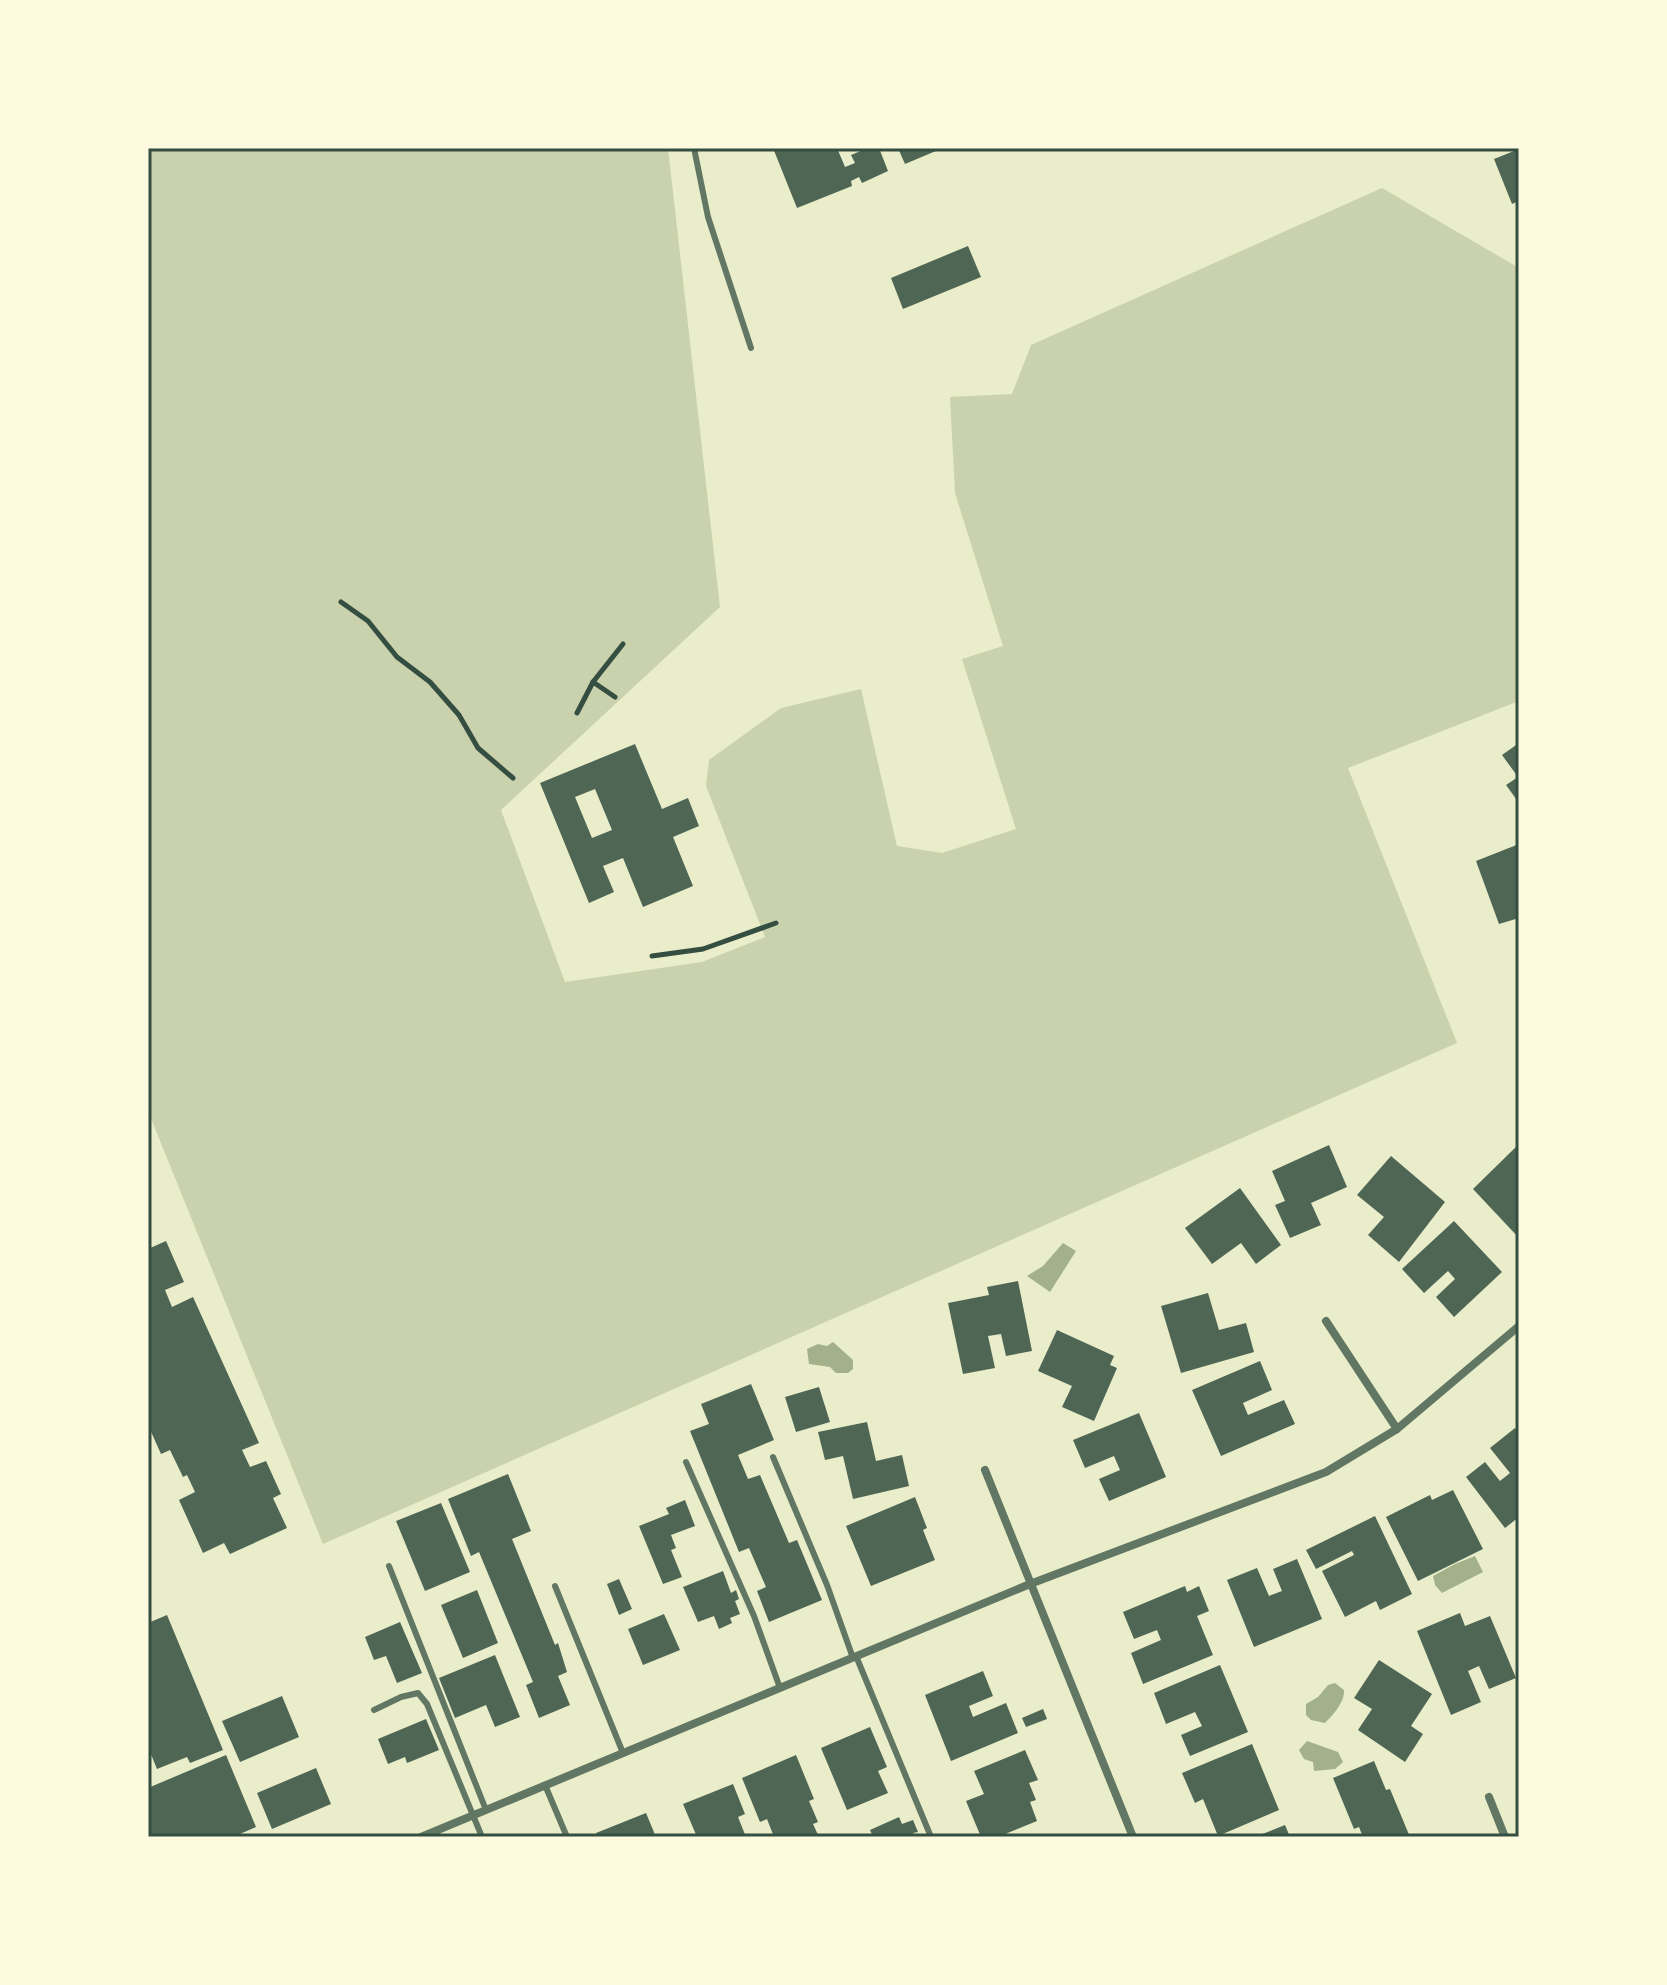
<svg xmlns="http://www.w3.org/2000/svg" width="1667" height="1985" font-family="Commissioner,sans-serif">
	<rect width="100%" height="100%" fill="#e9edc9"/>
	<!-- green -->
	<path fill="#cad2ad" d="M148,148H668L720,607L501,810L565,982L702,962L765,937L706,786L709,760L781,708L861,689L897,846L942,853L1016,829L962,659L1003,646L955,493L950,397L1012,394L1031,345L1382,188L1519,268V701L1348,768L1457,1043L323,1544L148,1111Z"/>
	<!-- water -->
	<g fill="#a3b18a">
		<path d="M1063,1243L1076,1251L1050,1292L1027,1276L1043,1266Z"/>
		<path d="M833,1342L853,1360V1369L848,1373H836L830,1367L809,1364L807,1349L818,1344L827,1346Z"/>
		<path d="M1475,1556L1483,1572L1442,1593L1435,1585L1433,1576L1455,1564Z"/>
		<path d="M1335,1683L1344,1690C1345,1702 1333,1715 1325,1723L1311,1720L1306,1715V1704L1318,1697L1328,1685Z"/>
		<path d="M1307,1741L1338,1752L1343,1762L1335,1769L1314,1771L1313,1762L1304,1759L1299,1750Z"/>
	</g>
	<!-- building -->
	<g fill="#4f6655" fill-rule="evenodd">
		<path d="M773,148H837L845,167L855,163L851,155L868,148H879L888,171L862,183L859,177L851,181L852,186L797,208Z"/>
		<path d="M898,148H943L905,164Z"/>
		<path d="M1519,149V201L1512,204L1494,159Z"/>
		<path d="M968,246L981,277L903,309L891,278Z"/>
		<path d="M1519,743V803L1506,785L1518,777L1502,755Z"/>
		<path d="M635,744L662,809L688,798L699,826L673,837L693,886L643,907L623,858L603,866L614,892L589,903L540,783ZM595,789L612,830L592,838L575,797Z"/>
		<path d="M1519,844V918L1499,924L1476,861Z"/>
		<path d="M1519,1144V1238L1473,1189Z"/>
		<path d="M1329,1145L1347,1187L1311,1203L1321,1225L1290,1238L1275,1205L1285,1201L1272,1171Z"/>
		<path d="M1391,1156L1445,1202L1399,1262L1368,1235L1384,1217L1357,1195Z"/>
		<path d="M1240,1188L1281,1245L1256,1264L1241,1243L1212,1264L1185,1228Z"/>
		<path d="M1454,1221L1502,1272L1454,1317L1436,1297L1455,1279L1448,1271L1424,1293L1402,1269Z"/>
		<path d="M166,1241L184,1282L165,1290L172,1307L193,1297L259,1443L242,1450L250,1467L266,1461L281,1494L273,1498L287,1528L230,1554L224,1543L203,1553L179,1500L195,1492L187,1475L183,1477L170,1450L161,1454L148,1425V1249Z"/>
		<path d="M1018,1281L1032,1351L1006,1356L1001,1334L988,1336L995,1368L963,1374L948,1303L989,1295L987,1287Z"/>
		<path d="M1208,1293L1219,1330L1246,1323L1254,1352L1181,1373L1161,1306Z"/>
		<path d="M1057,1330L1114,1356L1110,1365L1117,1368L1094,1421L1062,1407L1072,1386L1038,1371Z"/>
		<path d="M1260,1361L1272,1390L1243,1403L1248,1415L1284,1400L1295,1424L1221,1456L1192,1390Z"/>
		<path d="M751,1384L774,1440L738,1455L748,1479L760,1475L789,1543L797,1540L822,1600L769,1622L757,1591L766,1587L749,1548L739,1552L690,1431L709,1424L701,1404Z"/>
		<path d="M819,1387L830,1422L796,1432L785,1397Z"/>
		<path d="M1139,1413L1166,1477L1109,1501L1099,1479L1120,1470L1114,1456L1085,1468L1073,1440Z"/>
		<path d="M867,1422L876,1461L902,1455L909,1486L853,1499L843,1456L825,1460L818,1432Z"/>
		<path d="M1515,1428L1519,1434V1517L1505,1528L1466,1477L1485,1462L1500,1481L1510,1473L1490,1448Z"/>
		<path d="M508,1474L531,1531L512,1539L555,1645L558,1643L567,1672L558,1676L570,1705L539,1718L526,1685L533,1682L479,1552L471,1556L448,1499Z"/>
		<path d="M1453,1490L1483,1549L1418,1581L1386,1517L1430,1495L1432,1500Z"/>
		<path d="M915,1497L927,1528L923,1530L935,1560L871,1586L846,1526Z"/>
		<path d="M685,1500L695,1526L671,1535L676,1548L671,1550L682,1577L663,1584L639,1526L669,1514L666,1508Z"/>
		<path d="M441,1503L470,1572L425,1591L396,1521Z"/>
		<path d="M1375,1516L1412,1594L1380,1610L1376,1601L1345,1617L1322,1571L1354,1555L1352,1551L1316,1569L1306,1550Z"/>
		<path d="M1297,1559L1322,1619L1254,1647L1227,1580L1257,1568L1269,1596L1282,1591L1273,1569Z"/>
		<path d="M723,1571L731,1593L736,1590L739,1599L735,1601L740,1614L730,1618L732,1623L719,1629L714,1616L698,1622L683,1587Z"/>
		<path d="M619,1579L632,1609L619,1615L607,1584Z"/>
		<path d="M1185,1586L1187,1592L1199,1586L1209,1611L1197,1616L1213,1655L1143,1684L1131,1653L1161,1640L1157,1630L1134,1639L1123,1612Z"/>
		<path d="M477,1590L498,1643L463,1658L441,1605Z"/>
		<path d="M1460,1613L1465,1626L1490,1616L1516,1678L1489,1689L1479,1666L1468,1671L1481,1702L1451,1715L1417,1631Z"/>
		<path d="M664,1614L680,1650L643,1665L628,1629Z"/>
		<path d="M167,1615L223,1750L190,1763L187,1757L157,1769L148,1747V1623Z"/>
		<path d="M400,1622L422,1673L397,1683L386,1656L374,1660L365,1637Z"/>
		<path d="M495,1655L520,1717L495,1727L486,1705L455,1718L439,1678Z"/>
		<path d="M1379,1660L1432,1694L1411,1726L1423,1734L1405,1762L1358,1730L1372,1709L1354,1698Z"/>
		<path d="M1220,1665L1248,1732L1190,1756L1181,1735L1202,1726L1195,1712L1166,1724L1154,1693Z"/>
		<path d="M983,1671L993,1696L969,1706L973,1717L1006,1703L1018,1733L951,1761L925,1695Z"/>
		<path d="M282,1696L299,1737L240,1762L222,1721Z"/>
		<path d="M1043,1709L1047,1719L1026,1727L1022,1718Z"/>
		<path d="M426,1719L439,1750L407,1763L405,1757L388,1764L378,1739Z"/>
		<path d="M870,1727L887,1767L878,1771L888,1793L847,1810L821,1748Z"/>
		<path d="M1252,1744L1279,1810L1218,1836L1203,1799L1195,1803L1182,1773Z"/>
		<path d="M1025,1750L1038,1780L1029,1783L1036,1800L1030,1802L1037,1821L998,1837H981L966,1801L984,1794L974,1771Z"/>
		<path d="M226,1755L256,1827L233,1837H148V1788Z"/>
		<path d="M796,1755L814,1799L809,1801L818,1822L813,1824L819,1837H774L767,1819L760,1822L742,1778Z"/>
		<path d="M1374,1761L1386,1790L1390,1789L1410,1837H1363L1359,1827L1354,1829L1333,1778Z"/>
		<path d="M316,1768L331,1804L272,1829L257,1793Z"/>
		<path d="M733,1784L745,1814L738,1817L746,1837H697L683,1804Z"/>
		<path d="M646,1813L656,1837H598L596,1833Z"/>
		<path d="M899,1817L902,1824L913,1820L918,1832L913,1833L915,1837H873L870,1830Z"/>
		<path d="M1285,1825L1290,1837H1255Z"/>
	</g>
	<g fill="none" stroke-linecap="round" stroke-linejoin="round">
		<!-- path -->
		<g stroke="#344e41" stroke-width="5">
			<path d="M341,602L368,621L397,657L430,682L459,715L478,748L513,778"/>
			<path d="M615,697L593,682L623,644"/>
			<path d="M577,713L593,682"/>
			<path d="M652,956L703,949L776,923"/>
		</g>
		<!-- service -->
		<g stroke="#617663" stroke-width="6">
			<path d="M694,148L708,217L751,348"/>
			<path d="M773,1457L827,1585L853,1658"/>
			<path d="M686,1462L754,1616L780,1688"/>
			<path d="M389,1566L486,1810"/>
			<path d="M555,1586L623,1753"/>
			<path d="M856,1656L931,1837"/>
			<path d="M374,1710L401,1697L418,1693L427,1704L482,1837"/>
			<path d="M545,1785L567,1837"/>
		</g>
		<!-- minor -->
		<g stroke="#617663" stroke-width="8">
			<path d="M1326,1321L1397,1429"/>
			<path d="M985,1470L1133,1837"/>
			<path d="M1489,1797L1505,1837"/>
			<path d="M421,1837L1030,1584L1326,1472L1397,1429L1519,1326"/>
		</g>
	</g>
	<!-- border -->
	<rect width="1667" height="1985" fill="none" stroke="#fefae0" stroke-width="300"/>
	<rect x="150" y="150" width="1367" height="1685" fill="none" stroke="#344e41" stroke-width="3"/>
</svg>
